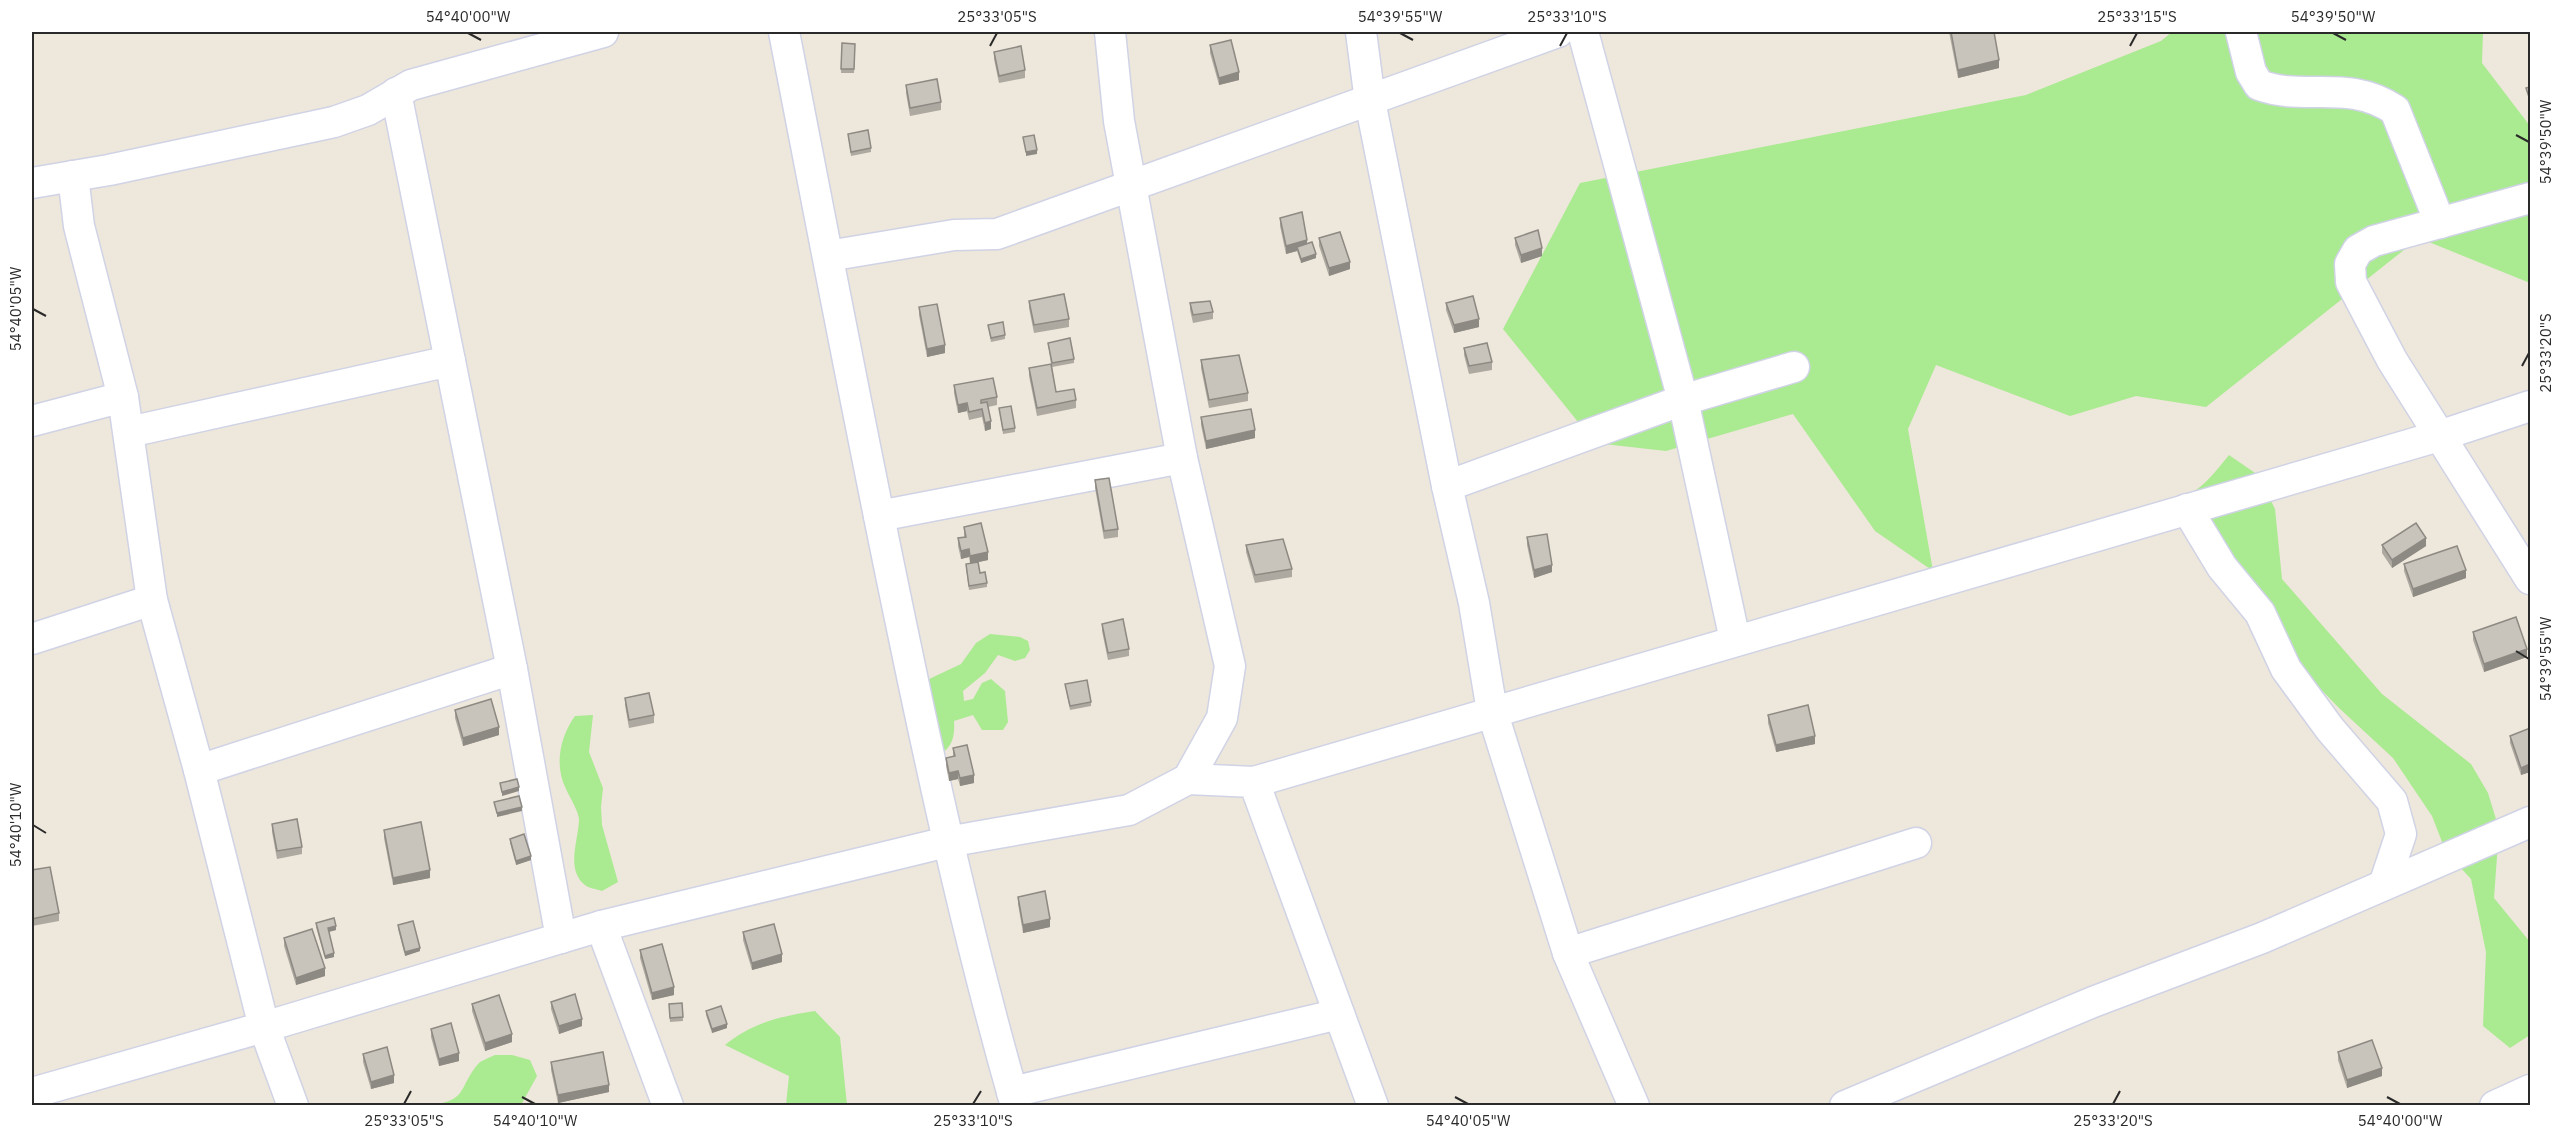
<svg xmlns="http://www.w3.org/2000/svg" width="2562" height="1137" font-family="'IBM Plex Sans',sans-serif">
	<rect width="100%" height="100%" fill="#eee7db"/>
	<!-- green -->
	<g fill="#aaea91">
		<path d="M2172,32H2483L2482,63L2530,126V283L2419,238L2206,407L2136,396L2070,416L1936,365L1908,429L1933,571L1875,531L1793,414L1666,451L1595,443L1503,329L1580,183L2026,95L2161,41Z"/>
		<path d="M2229,455L2258,475L2275,509L2282,579L2382,694L2471,764L2488,793L2499,829L2494,898L2530,942V1035L2510,1048L2483,1026L2486,952L2471,879L2446,852L2432,816L2393,758L2339,708L2263,630L2211,538L2177,528L2153,503C2191,502 2206,484 2229,455Z"/>
		<path d="M990,634L1020,637L1028,641L1030,650L1025,658L1015,661L998,655L985,673L963,691L964,701L973,699L982,683L991,679L1005,691L1008,722L1003,730H982L973,715L954,721C955,734 953,746 942,753L927,680L961,664L976,643Z"/>
		<path d="M593,715L589,752L603,788L601,807L602,825L618,882L602,891C597,889 588,888 585,885C565,869 579,839 579,819C578,810 570,798 566,789C554,765 560,737 575,716Z"/>
		<path d="M815,1011L840,1037L847,1105H786L789,1076L725,1045C752,1023 781,1016 815,1011Z"/>
		<path d="M495,1055H512L530,1060L537,1076L521,1105H430C468,1101 458,1088 478,1064C482,1060 489,1058 495,1055Z"/>
	</g>
	<g fill="none" stroke-linecap="round" stroke-linejoin="round">
		<defs>
			<g id="minor">
				<path d="M784,32C823,232 861,433 903,633C936,792 971,949 1016,1106"/>
				<path d="M1361,32L1370,101L1447,486L1474,603L1492,711L1568,953L1634,1106"/>
				<path d="M1583,32L1683,400L1735,640"/>
				<path d="M2241,32L2251,72L2259,85C2305,102 2348,78 2395,110L2440,223"/>
				<path d="M396,93L512,669L561,938"/>
				<path d="M73,176L79,226L123,397L152,600L199,770L264,1027L293,1106"/>
				<path d="M32,183L109,170L334,122L368,110L411,85L603,32"/>
				<path d="M2530,198L2374,241L2358,250L2350,264L2351,282L2392,360L2530,579"/>
				<path d="M828,256L954,235L997,234L1558,32"/>
				<path d="M32,421L123,397"/>
				<path d="M129,432L450,361"/>
				<path d="M1447,486L1683,400L1794,367"/>
				<path d="M2187,509L2222,567L2260,613L2286,669L2330,729L2392,801L2401,834L2384,885"/>
				<path d="M879,516L1182,458"/>
				<path d="M32,639L152,600"/>
				<path d="M199,770L512,669"/>
				<path d="M1188,779L1254,782L1373,1106"/>
				<path d="M1254,782L2439,436L2530,406"/>
				<path d="M601,926L668,1106"/>
				<path d="M1568,953L1916,843"/>
				<path d="M1012,1092L1339,1014"/>
				<path d="M32,1093L264,1027L601,926L947,842L1129,810L1188,779L1222,718L1230,666L1182,458L1119,121L1110,32"/>
				<path d="M1845,1106L2093,1002L2262,938L2530,822"/>
				<path d="M2495,1106L2530,1090"/>
			</g>
		</defs>
		<!-- minor casing -->
		<use href="#minor" stroke="#d0d3e5" stroke-width="33"/>
		<!-- minor -->
		<use href="#minor" stroke="#fff" stroke-width="30"/>
	</g>
	<!-- wall -->
	<g fill="#ada9a1">
		<path d="M1949,32H1994L1999,68L1958,78Z"/>
		<path d="M842,43L855,44L854,73H841Z"/>
		<path d="M1210,45L1239,80L1219,85L1210,53Z"/>
		<path d="M994,52L1025,70V78L999,83L994,59Z"/>
		<path d="M906,85L941,102V110L910,116L906,93Z"/>
		<path d="M848,134L871,148V152L851,156Z"/>
		<path d="M1280,218L1307,244L1316,258L1301,263L1297,251L1286,254L1280,226Z"/>
		<path d="M1319,238L1350,269L1329,276L1319,246Z"/>
		<path d="M1515,238L1542,256L1521,263L1515,245Z"/>
		<path d="M1029,301L1069,319V327L1034,333L1029,308Z"/>
		<path d="M1190,303L1213,312V319L1193,323L1190,310Z"/>
		<path d="M1446,303L1479,327L1454,333L1446,310Z"/>
		<path d="M919,307L945,353L927,357L919,315Z"/>
		<path d="M988,325L1005,335V339L991,342Z"/>
		<path d="M1048,343L1074,359V363L1052,367L1056,392L1076,400V408L1037,416L1029,376V368L1051,364Z"/>
		<path d="M1464,348L1492,362V370L1469,374L1464,355Z"/>
		<path d="M1201,360L1248,393V401L1209,408L1201,368Z"/>
		<path d="M954,385L997,397V405L988,407L991,429L985,431L982,417L969,420L967,411L958,413L954,393Z"/>
		<path d="M999,408L1015,428V432L1003,434Z"/>
		<path d="M1201,417L1255,438L1206,449L1201,425Z"/>
		<path d="M1095,480L1118,529V537L1104,539L1095,488Z"/>
		<path d="M964,527L988,560L978,562L980,573L987,583V587L969,590L966,568V564L970,563L969,557L961,559L958,546V538L964,537Z"/>
		<path d="M1527,537L1552,572L1534,578L1527,545Z"/>
		<path d="M1246,545L1292,569V577L1255,583L1246,552Z"/>
		<path d="M2382,545L2426,546L2392,568L2382,553Z"/>
		<path d="M2404,564L2466,578L2413,597L2404,571Z"/>
		<path d="M1102,624L1129,649V656L1108,660L1102,631Z"/>
		<path d="M2473,632L2527,657L2484,672L2473,640Z"/>
		<path d="M1065,684L1091,702V706L1070,710Z"/>
		<path d="M625,698L654,715V723L629,728L625,705Z"/>
		<path d="M455,710L499,735L463,746L455,718Z"/>
		<path d="M1768,715L1815,744L1776,752L1768,723Z"/>
		<path d="M2530,728V772L2521,775L2510,743V736Z"/>
		<path d="M953,748L974,783L960,786L958,779L949,781L946,766V758L953,757Z"/>
		<path d="M272,824L302,847V854L277,859L272,832Z"/>
		<path d="M384,830L430,878L393,885L384,838Z"/>
		<path d="M510,839L531,860L516,865L510,843Z"/>
		<path d="M32,870L59,913V921L32,926Z"/>
		<path d="M1018,897L1050,927L1023,933L1018,904Z"/>
		<path d="M316,923L336,930L329,932L334,957L325,959L316,927Z"/>
		<path d="M398,925L420,951L405,956L398,929Z"/>
		<path d="M743,932L782,962L752,970L743,940Z"/>
		<path d="M284,938L325,976L296,985L284,946Z"/>
		<path d="M640,950L674,995L652,1000L640,958Z"/>
		<path d="M551,1002L582,1026L559,1034L551,1009Z"/>
		<path d="M682,1003L683,1021L670,1022L669,1004Z"/>
		<path d="M472,1004L512,1042L485,1051L472,1011Z"/>
		<path d="M706,1011L727,1028L712,1033L706,1015Z"/>
		<path d="M431,1029L459,1061L439,1066L431,1037Z"/>
		<path d="M2338,1052L2382,1076L2347,1088L2338,1060Z"/>
		<path d="M363,1054L394,1083L371,1089L363,1062Z"/>
		<path d="M551,1062L609,1092L558,1103L551,1070Z"/>
	</g>
	<!-- shaded-wall -->
	<g fill="#8d8983">
		<path d="M1999,60V68L1958,78V70Z"/>
		<path d="M1239,72V80L1219,85V78Z"/>
		<path d="M1037,150V154L1026,156V152Z"/>
		<path d="M1307,240V248L1297,247V251L1286,254V246Z"/>
		<path d="M1542,248V256L1521,263V255Z"/>
		<path d="M1316,254V258L1301,263V259Z"/>
		<path d="M1350,262V269L1329,276V268Z"/>
		<path d="M1479,319V327L1454,333V325Z"/>
		<path d="M945,345V353L927,357V349Z"/>
		<path d="M967,403V411L958,413V405Z"/>
		<path d="M991,421V429L985,431V423Z"/>
		<path d="M1255,430V438L1206,449V441Z"/>
		<path d="M2426,538V546L2392,568V560Z"/>
		<path d="M969,549V557L961,559V551Z"/>
		<path d="M988,552V560L970,564V556Z"/>
		<path d="M1552,565V572L1534,578V570Z"/>
		<path d="M2466,570V578L2413,597V589Z"/>
		<path d="M2527,649V657L2484,672V664Z"/>
		<path d="M499,727V735L463,746V738Z"/>
		<path d="M1815,736V744L1776,752V745Z"/>
		<path d="M2530,764V772L2521,775V768Z"/>
		<path d="M958,771V779L949,781V773Z"/>
		<path d="M974,775V783L960,786V778Z"/>
		<path d="M519,787V791L502,796V792Z"/>
		<path d="M522,807V811L497,817V813Z"/>
		<path d="M531,856V860L516,865V861Z"/>
		<path d="M430,870V878L393,885V878Z"/>
		<path d="M1050,919V927L1023,933V925Z"/>
		<path d="M336,926V930L328,932V928Z"/>
		<path d="M420,948V951L405,956V952Z"/>
		<path d="M334,953V957L325,959V956Z"/>
		<path d="M782,954V962L752,970V963Z"/>
		<path d="M325,968V976L296,985V978Z"/>
		<path d="M674,987V995L652,1000V993Z"/>
		<path d="M582,1019V1026L559,1034V1026Z"/>
		<path d="M727,1024V1028L712,1033V1029Z"/>
		<path d="M512,1034V1042L485,1051V1043Z"/>
		<path d="M459,1053V1061L439,1066V1059Z"/>
		<path d="M2382,1068V1076L2347,1088V1080Z"/>
		<path d="M394,1075V1083L371,1089V1082Z"/>
		<path d="M609,1085V1092L558,1103V1095Z"/>
	</g>
	<!-- building -->
	<g fill="#c9c4bb" stroke="#8d8983" stroke-width="1.5">
		<path d="M1951,32H1994L1999,60L1958,70Z"/>
		<path d="M1231,40L1239,72L1219,78L1210,45Z"/>
		<path d="M842,43L855,44L854,69H841Z"/>
		<path d="M1021,46L1025,70L999,76L994,52Z"/>
		<path d="M937,79L941,102L910,108L906,85Z"/>
		<path d="M2530,87V100L2526,88Z"/>
		<path d="M868,130L871,148L851,152L848,134Z"/>
		<path d="M1034,135L1037,150L1026,152L1023,137Z"/>
		<path d="M1302,212L1307,240L1286,246L1280,218Z"/>
		<path d="M1538,230L1542,248L1521,255L1515,238Z"/>
		<path d="M1340,232L1350,262L1329,268L1319,238Z"/>
		<path d="M1312,242L1316,254L1301,259L1297,247Z"/>
		<path d="M1064,294L1069,319L1034,325L1029,301Z"/>
		<path d="M1473,296L1479,319L1454,325L1446,303Z"/>
		<path d="M1210,301L1213,312L1193,315L1190,303Z"/>
		<path d="M937,304L945,345L927,349L919,307Z"/>
		<path d="M1003,322L1005,335L991,338L988,325Z"/>
		<path d="M1070,338L1074,359L1052,363L1048,343Z"/>
		<path d="M1487,343L1492,362L1469,366L1464,348Z"/>
		<path d="M1239,355L1248,393L1209,400L1201,360Z"/>
		<path d="M1051,364L1056,392L1074,389L1076,400L1037,408L1029,368Z"/>
		<path d="M993,378L997,397L981,400V403L987,402L991,421L985,423L982,409L969,412L967,403L958,405L954,385Z"/>
		<path d="M1011,406L1015,428L1003,430L999,408Z"/>
		<path d="M1251,409L1255,430L1206,441L1201,417Z"/>
		<path d="M1109,478L1118,529L1104,531L1095,480Z"/>
		<path d="M981,523L988,552L970,556L969,549L961,551L958,538L966,537L964,527Z"/>
		<path d="M2416,523L2426,538L2392,560L2382,545Z"/>
		<path d="M1547,534L1552,565L1534,570L1527,537Z"/>
		<path d="M1283,539L1292,569L1255,575L1246,545Z"/>
		<path d="M2457,546L2466,570L2413,589L2404,564Z"/>
		<path d="M978,562L980,573L985,572L987,583L969,586L966,564Z"/>
		<path d="M2516,617L2527,649L2484,664L2473,632Z"/>
		<path d="M1123,619L1129,649L1108,653L1102,624Z"/>
		<path d="M1087,680L1091,702L1070,706L1065,684Z"/>
		<path d="M649,693L654,715L629,720L625,698Z"/>
		<path d="M491,699L499,727L463,738L455,710Z"/>
		<path d="M1808,705L1815,736L1776,745L1768,715Z"/>
		<path d="M2530,728V764L2521,768L2510,736Z"/>
		<path d="M967,745L974,775L960,778L958,771L949,773L946,758L955,756L953,748Z"/>
		<path d="M517,779L519,787L502,792L500,783Z"/>
		<path d="M519,796L522,807L497,813L494,802Z"/>
		<path d="M297,819L302,847L277,851L272,824Z"/>
		<path d="M421,822L430,870L393,878L384,830Z"/>
		<path d="M524,834L531,856L516,861L510,839Z"/>
		<path d="M50,867L59,913L32,919V870Z"/>
		<path d="M1045,891L1050,919L1023,925L1018,897Z"/>
		<path d="M334,918L336,926L328,928L334,953L325,956L316,923Z"/>
		<path d="M413,921L420,948L405,952L398,925Z"/>
		<path d="M774,924L782,954L752,963L743,932Z"/>
		<path d="M312,929L325,968L296,978L284,938Z"/>
		<path d="M662,944L674,987L652,993L640,950Z"/>
		<path d="M575,994L582,1019L559,1026L551,1002Z"/>
		<path d="M499,995L512,1034L485,1043L472,1004Z"/>
		<path d="M682,1003L683,1017L670,1018L669,1004Z"/>
		<path d="M721,1006L727,1024L712,1029L706,1011Z"/>
		<path d="M451,1023L459,1053L439,1059L431,1029Z"/>
		<path d="M2372,1040L2382,1068L2347,1080L2338,1052Z"/>
		<path d="M387,1047L394,1075L371,1082L363,1054Z"/>
		<path d="M603,1052L609,1085L558,1095L551,1062Z"/>
	</g>
	<!-- ticks -->
	<path fill="none" stroke="#2a2a2a" stroke-width="2" d="M468,33L481,40M1400,33L1413,40M2333,33L2346,40M990,46L997,33M1560,46L1567,33M2130,46L2137,33M2516,135L2529,142M33,309L46,316M2522,366L2529,353M2516,651L2529,659M33,825L46,833M522,1097L535,1104M1455,1097L1468,1104M2387,1097L2400,1104M404,1104L411,1091M973,1104L981,1091M2113,1104L2120,1091"/>
	<!-- border -->
	<rect width="2562" height="1137" fill="none" stroke="#ffffff" stroke-width="66"/>
	<rect x="33" y="33" width="2496" height="1071" fill="none" stroke="#2a2a2a" stroke-width="2"/>
	<g font-size="15" text-anchor="middle" fill="#2a2a2a">
		<text x="468" y="22">54°40'00"W</text>
		<text x="997" y="22">25°33'05"S</text>
		<text x="1400" y="22">54°39'55"W</text>
		<text x="1567" y="22">25°33'10"S</text>
		<text x="2137" y="22">25°33'15"S</text>
		<text x="2333" y="22">54°39'50"W</text>
		<text transform="translate(2546 142) rotate(-90)" y="5">54°39'50"W</text>
		<text transform="translate(16 309) rotate(-90)" y="5">54°40'05"W</text>
		<text transform="translate(2546 353) rotate(-90)" y="5">25°33'20"S</text>
		<text transform="translate(2546 659) rotate(-90)" y="5">54°39'55"W</text>
		<text transform="translate(16 825) rotate(-90)" y="5">54°40'10"W</text>
		<text x="404" y="1126">25°33'05"S</text>
		<text x="535" y="1126">54°40'10"W</text>
		<text x="973" y="1126">25°33'10"S</text>
		<text x="1468" y="1126">54°40'05"W</text>
		<text x="2113" y="1126">25°33'20"S</text>
		<text x="2400" y="1126">54°40'00"W</text>
	</g>
</svg>
